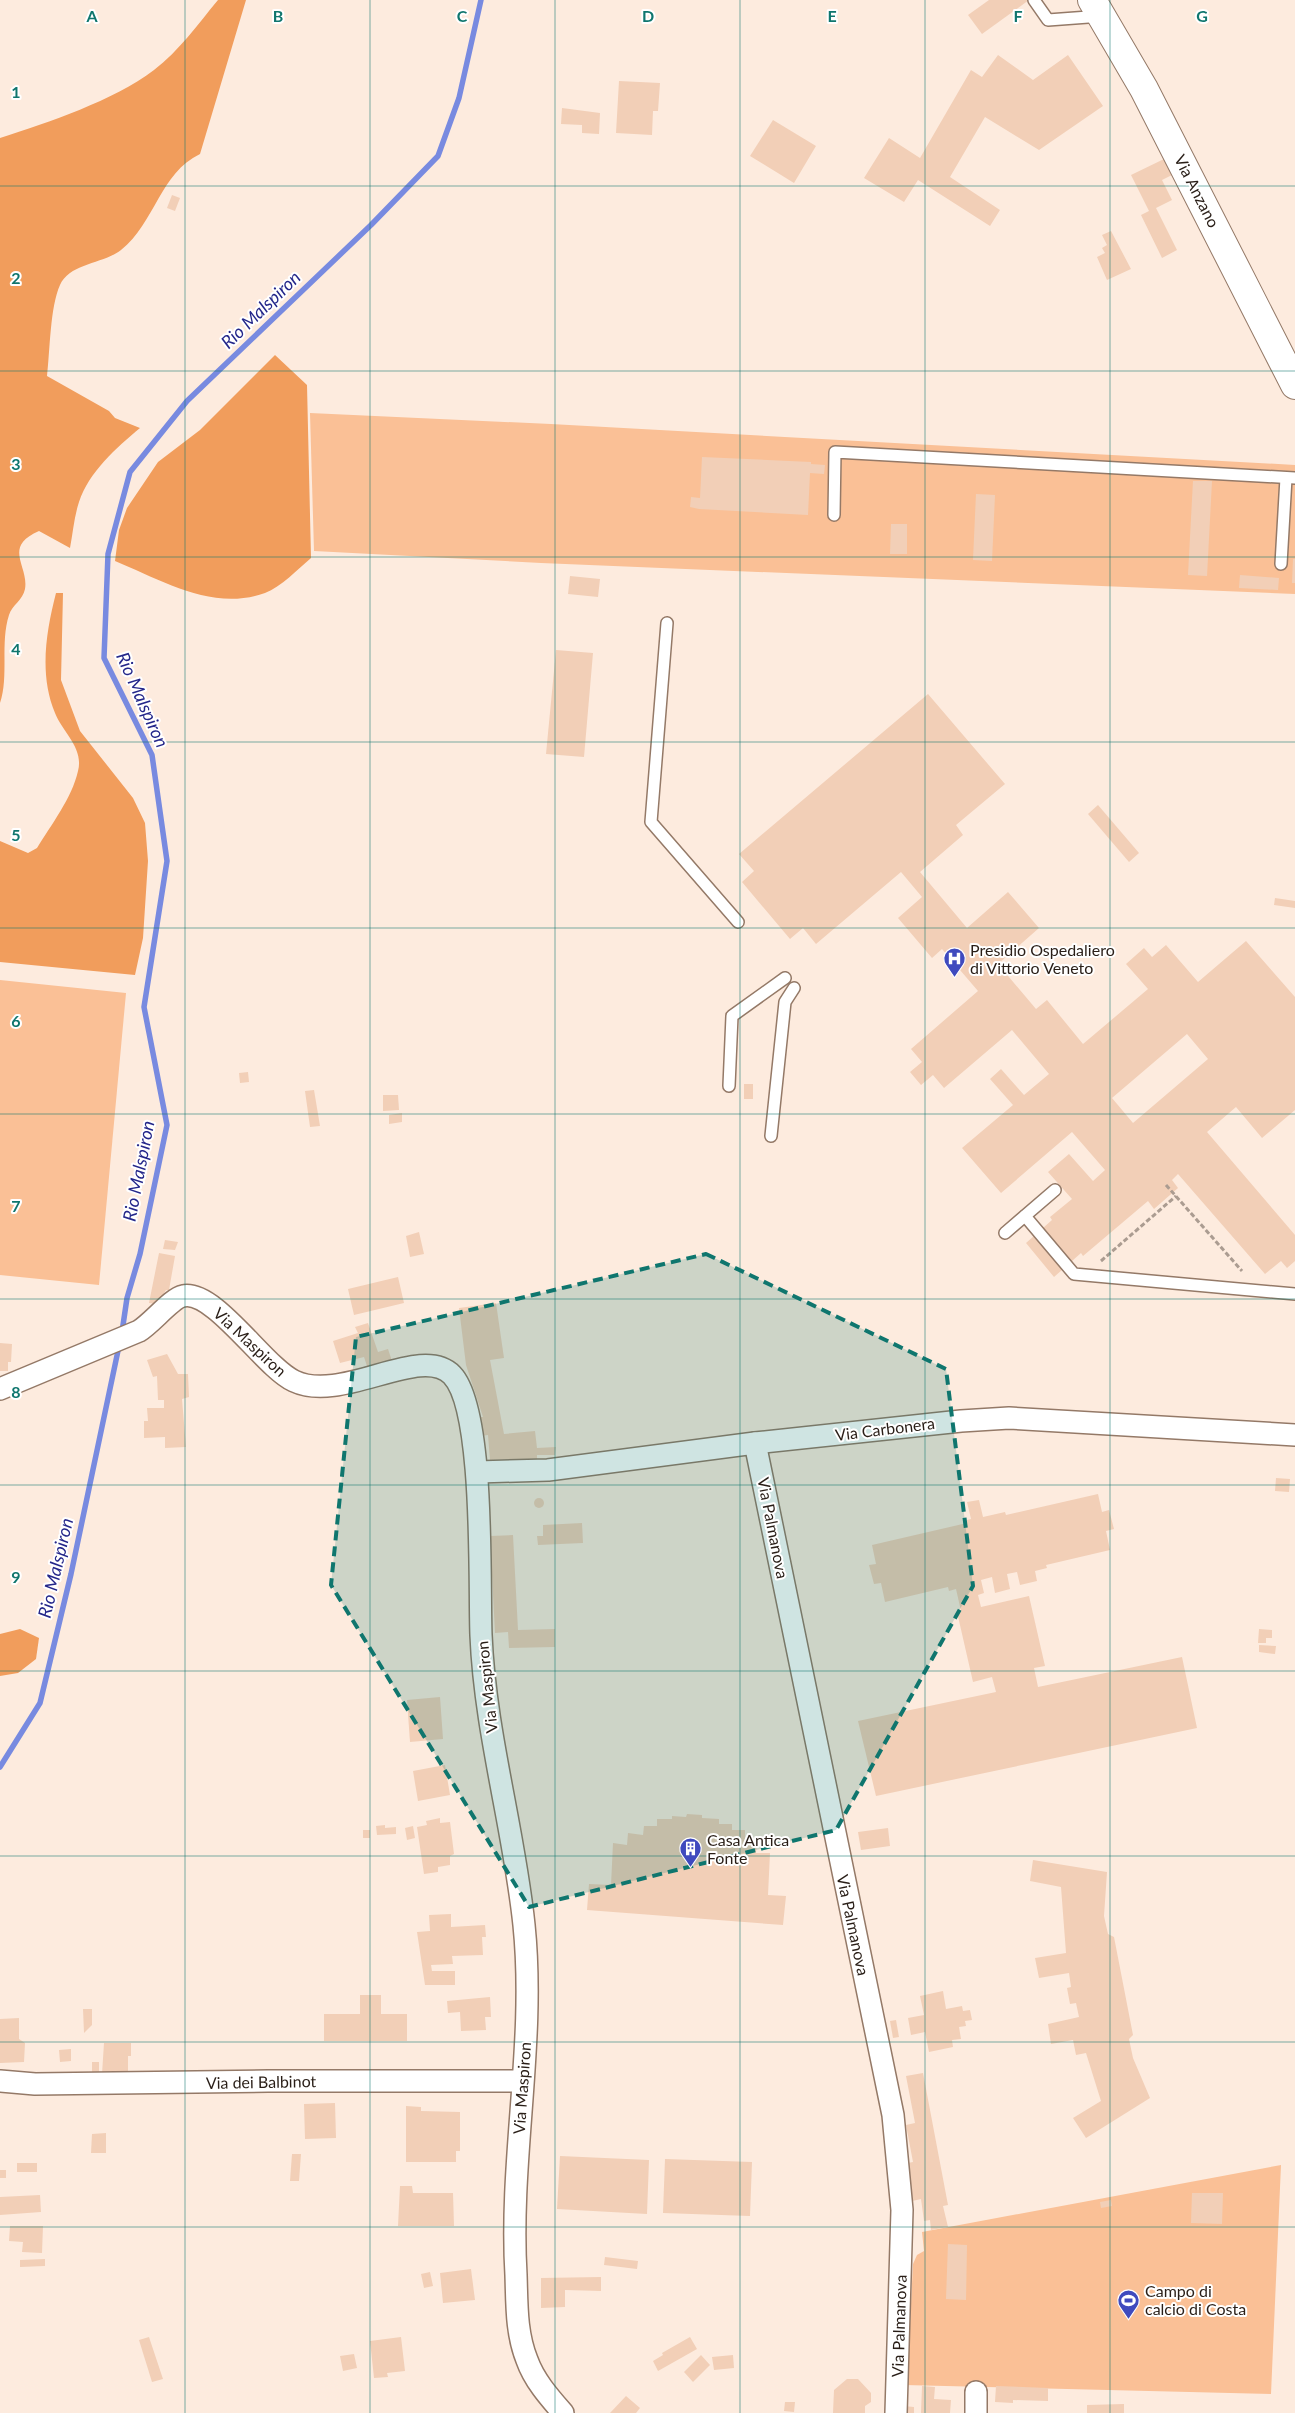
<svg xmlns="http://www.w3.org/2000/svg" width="1295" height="2413" font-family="Lato,sans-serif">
	<rect width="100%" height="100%" fill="#fdebde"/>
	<!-- green -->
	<g fill="#fac096">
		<path d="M310,413L551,424L1295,465V594L541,563L314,551Z"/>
		<path d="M0,980L126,993L99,1285L0,1275Z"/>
		<path d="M1281,2165L1271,2394L904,2385L908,2364L913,2264L917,2255L924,2251L922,2232Z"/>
	</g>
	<!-- forest -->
	<g fill="#f19d5c">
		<path d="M218,0H246L200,154C160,173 155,223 121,250C103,264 70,263 60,285C50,307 50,351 47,376L109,411L115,418L140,428C116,448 89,472 79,502C74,517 73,533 70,548L39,531C2,547 29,566 25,589C23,600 12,605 9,615C0,643 9,676 0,703V138C49,122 113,101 154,70C179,51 198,24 218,0Z"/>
		<path d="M275,355L307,385L311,558C298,569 281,587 265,593C212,612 162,580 115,561L119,530L127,508L158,462L200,430Z"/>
		<path d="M56,593H63L61,680L80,731L133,798L145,823L148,861L143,938L135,975L0,962V841L28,853L37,848C51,825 72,798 78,771C84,748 63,733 55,713C39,675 46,632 56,593Z"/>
		<path d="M20,1629L39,1638L36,1659L18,1673L0,1676V1634Z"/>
	</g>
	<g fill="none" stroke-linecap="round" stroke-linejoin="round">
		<!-- stream -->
		<g stroke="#788ae0" stroke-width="5.5">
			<path d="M122,1332L127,1298L140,1254L167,1125L144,1007L167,861L152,755L104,658L108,554L130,472L187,401L371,225L438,156L459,98L481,0"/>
			<path d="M0,1767L40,1703L71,1574L119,1346"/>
		</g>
	</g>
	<!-- building -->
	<g fill="#f2cfb7" fill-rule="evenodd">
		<path d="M989,0H1029L982,34L968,15Z"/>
		<path d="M998,55L1033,80L1068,55L1103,106L1039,150L985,117L950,177L1000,210L990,226L918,180L904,202L864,178L889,138L920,158L971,70L982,77Z"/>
		<path d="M619,81L660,83L658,111H653L652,135L616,133Z"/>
		<path d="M562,108L600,113L599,134L582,133V125L561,124Z"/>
		<path d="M773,120L816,146L794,183L750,156Z"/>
		<path d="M1164,159L1172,175L1162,180L1172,200L1156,208L1177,250L1162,258L1141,215L1149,211L1131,175Z"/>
		<path d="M172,195L180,198L175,211L167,208Z"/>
		<path d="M1111,231L1131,269L1107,280L1097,257L1105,253L1102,248L1107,245L1102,235Z"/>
		<path d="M702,457L811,462V464L825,465L824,474L810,473L808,515L699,509L690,507L691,497L700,498Z"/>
		<path d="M1193,481H1212L1207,576L1188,575Z"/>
		<path d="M976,494L995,495L992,561L973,560Z"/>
		<path d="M891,524H907V554H890Z"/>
		<path d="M1293,559H1295V583H1292Z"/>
		<path d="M1240,575L1279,578L1278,590L1239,588Z"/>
		<path d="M570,576L600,579L598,597L568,594Z"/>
		<path d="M556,650L593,653L584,757L546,754Z"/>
		<path d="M928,694L1005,784L956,825L963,835L920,872L967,928L1008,892L1039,928L998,964L1036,1009L1047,1000L1083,1044L1148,989L1126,964L1144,948L1152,957L1166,945L1198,982L1246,941L1295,997V1110L1262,1138L1236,1107L1207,1132L1295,1235V1261L1287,1268L1281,1261L1265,1274L1178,1174L1172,1180L1178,1188L1154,1209L1148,1201L1083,1256L1081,1253L1054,1277L1026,1243L1052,1220L1050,1217L1072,1199L1048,1172L1069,1154L1093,1181L1105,1170L1072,1132L1001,1193L962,1148L1013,1105L990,1079L1001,1069L1024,1095L1049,1074L1012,1030L944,1088L933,1075L921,1085L910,1072L922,1062L911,1049L978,991L942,949L932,958L898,918L922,897L901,872L816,944L803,928L790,939L742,882L754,871L739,854ZM1187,1034L1208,1059L1133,1123L1112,1098Z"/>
		<path d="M1098,805L1139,853L1129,862L1088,814Z"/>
		<path d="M1275,898L1295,901V908L1274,905Z"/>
		<path d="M248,1072L249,1082L240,1083L239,1073Z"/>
		<rect x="744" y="1084" width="9" height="15"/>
		<path d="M314,1090L320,1126L310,1127L305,1091Z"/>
		<path d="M383,1095H398L399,1110L383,1111Z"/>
		<path d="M402,1113V1122L389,1124V1115Z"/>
		<path d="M419,1232L424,1254L410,1257L406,1236Z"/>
		<path d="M165,1240L178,1242L175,1250L163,1249Z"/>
		<path d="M159,1253L175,1256L169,1290H166L157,1304L149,1303Z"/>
		<path d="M398,1277L404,1303L354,1315L348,1289Z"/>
		<path d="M496,1303L504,1358L490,1360L504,1434L535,1431L537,1448L556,1447L555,1455H537V1459L490,1460L488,1435L481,1436L478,1417H483L466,1365L459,1308Z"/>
		<path d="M368,1323L378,1352L388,1349L392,1361L368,1369L364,1357L340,1363L333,1341L358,1333L355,1327Z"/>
		<path d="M0,1343L12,1344L11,1362H8V1371H0Z"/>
		<path d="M167,1354L178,1374H188L189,1397L182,1399L186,1447L165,1448V1437L144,1438V1421H148L147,1408H164V1400H158L157,1376L153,1377L147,1360Z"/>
		<path d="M1276,1478L1290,1479L1289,1492L1275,1491Z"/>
		<path d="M1098,1494L1102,1512L1109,1510L1114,1529L1106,1531L1110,1550L1046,1565L1047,1568L1035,1571L1037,1581L1020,1585L1017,1572L1007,1574L1010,1589L995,1593L992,1577L981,1580L984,1593L978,1595L981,1607L1029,1596L1045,1666L1034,1668L1038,1687L1182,1657L1197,1728L876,1796L858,1721L996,1692L992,1677L973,1682L957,1612L961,1611L956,1589L949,1591L948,1587L885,1602L881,1583L874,1584L869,1565L876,1564L872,1545L967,1523V1520L971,1519L967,1502L979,1500L983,1517L1005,1512L1006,1515Z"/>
		<circle cx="539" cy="1503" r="5"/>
		<path d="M582,1523L583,1543L538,1545L537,1536H543V1525Z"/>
		<path d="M513,1535L518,1630L555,1629V1647L509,1648L508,1632L495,1633L490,1536Z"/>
		<path d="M1259,1629L1272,1630V1638H1266V1643H1258Z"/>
		<path d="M1259,1645L1276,1646L1275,1654L1259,1652Z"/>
		<path d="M440,1697L443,1739L410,1742L407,1700Z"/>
		<path d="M445,1765L450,1795L418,1801L413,1771Z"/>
		<path d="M687,1814L702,1815V1818L719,1819V1824H732V1830H745V1841L757,1840L756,1853H770L768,1895L786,1896L783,1925L587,1910L589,1884L611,1885L613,1843L627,1845L628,1833L643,1835L644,1826H657V1819H672V1816L686,1817Z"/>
		<path d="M440,1818V1823L450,1822L454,1854L450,1856V1865L438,1867V1872L424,1874L417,1827L427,1825L426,1821Z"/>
		<path d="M385,1825V1828L396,1827V1834L377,1835L376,1826Z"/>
		<path d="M413,1826L415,1838L407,1840L405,1828Z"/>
		<path d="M888,1828L890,1846L861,1850L858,1832Z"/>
		<rect x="363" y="1830" width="7" height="8"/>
		<path d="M1033,1860L1107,1872L1104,1916L1108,1934L1114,1937L1133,2035L1129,2039L1133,2058L1150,2098L1086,2138L1073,2118L1101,2101L1086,2053L1076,2055L1073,2040L1051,2044L1048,2024L1079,2017L1076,2003L1070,2004L1067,1988L1071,1987L1069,1973L1039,1978L1035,1958L1066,1953L1061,1887L1030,1881Z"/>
		<path d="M451,1914V1927L485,1925L486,1937H482L483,1955L452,1956L453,1964L431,1965L432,1971H455V1985H425L417,1932L430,1931L429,1915Z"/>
		<path d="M943,1991L946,2009L962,2006L963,2011L970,2010L972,2020L965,2021L966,2026L959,2027L961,2039L952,2040L953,2047L929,2052L925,2032L911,2035L908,2018L924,2015L920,1996Z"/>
		<path d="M360,1995H381V2014H407V2041H324V2014H360Z"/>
		<path d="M490,1997L491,2017H485L486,2030L461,2031L460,2012L448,2013L447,2001Z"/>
		<path d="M83,2009H92V2025L84,2033Z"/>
		<path d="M19,2018V2039L25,2043L24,2062L0,2063V2019Z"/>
		<path d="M896,2020L899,2037L893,2038L890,2021Z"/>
		<path d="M104,2043H131V2056H128V2073L102,2074Z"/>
		<path d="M71,2049V2061L60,2062L59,2050Z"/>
		<rect x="92" y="2062" width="7" height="11"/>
		<path d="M923,2073L948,2205L943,2206L948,2227L931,2230L930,2220L924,2221L921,2199L908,2202L902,2164L913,2162L906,2125L915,2123L906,2076Z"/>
		<path d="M335,2103L336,2138L305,2139L304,2104Z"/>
		<path d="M406,2106L421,2107V2111L460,2112V2151H456V2162H406Z"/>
		<path d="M106,2133V2153H91L92,2134Z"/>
		<path d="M292,2154H301L299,2181H290Z"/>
		<path d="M560,2156L649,2160L647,2214L557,2209Z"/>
		<path d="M665,2159L752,2162L750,2216L663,2213Z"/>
		<rect x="17" y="2163" width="20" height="9"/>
		<rect x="0" y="2170" width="6" height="8"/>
		<path d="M400,2186H412L413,2193H453L454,2226H398Z"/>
		<path d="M1192,2193H1223L1222,2224L1191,2223Z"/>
		<path d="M40,2195L41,2212L0,2215V2197Z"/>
		<path d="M1111,2200L1112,2206L1101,2208L1100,2202Z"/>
		<path d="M10,2226H43L42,2253L22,2252L23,2242L9,2241Z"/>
		<path d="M948,2244L967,2245L966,2300L946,2299Z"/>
		<path d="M605,2257L638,2261L637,2269L604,2265Z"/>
		<path d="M45,2259V2266L20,2267V2260Z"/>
		<path d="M471,2269L475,2300L443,2303L440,2273Z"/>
		<path d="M430,2272L433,2286L424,2288L421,2274Z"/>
		<path d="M601,2277V2291L565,2290V2307L541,2308V2278Z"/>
		<path d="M149,2337L163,2379L152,2382L139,2340Z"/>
		<path d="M401,2337L405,2371L387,2373L388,2377L374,2378L370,2341Z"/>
		<path d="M690,2337L697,2349L658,2371L653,2361L663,2355L662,2353Z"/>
		<path d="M354,2354L357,2368L343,2371L340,2356Z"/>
		<path d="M701,2355L710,2365L693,2382L684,2372Z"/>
		<path d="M733,2355L734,2368L714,2370L712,2357Z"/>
		<path d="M847,2379H858L871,2393V2402L865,2406V2413H833L834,2390Z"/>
		<path d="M922,2386L935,2387L934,2399L951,2400L950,2413H921Z"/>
		<path d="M996,2386L1048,2388V2401L1013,2400V2403L995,2402Z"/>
		<path d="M626,2396L640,2408L636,2413H610Z"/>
		<path d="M785,2402H795L794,2412L784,2411Z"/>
		<path d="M1124,2404V2413H1087V2405Z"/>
		<path d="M903,2406L914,2407V2413H902Z"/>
	</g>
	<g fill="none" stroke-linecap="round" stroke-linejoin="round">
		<defs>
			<g id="lane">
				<path d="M1034,0L1048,20L1102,16"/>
				<path d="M834,515L835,452L1295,478"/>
				<path d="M1281,564L1286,478"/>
				<path d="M667,623L651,822L738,922"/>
				<path d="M729,1086L732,1016L785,978"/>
				<path d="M771,1136L785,1002L794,988"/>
				<path d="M1025,1216L1074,1274L1295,1294"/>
				<path d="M1005,1233L1055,1190"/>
			</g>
			<g id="street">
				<path d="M0,1389L139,1331C152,1323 172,1298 183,1296C214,1289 264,1367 294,1381C342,1404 421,1343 452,1375C485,1409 479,1583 481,1635C485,1733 514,1828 524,1925C536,2042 509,2159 516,2275C517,2304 516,2333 527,2360C534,2380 549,2397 563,2413"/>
				<path d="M755,1443L893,2115L902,2210L896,2413"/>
				<path d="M477,1472L548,1470L755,1443L961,1421L1009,1418L1295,1435"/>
				<path d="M0,2081L35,2084L268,2081H522"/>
				<path d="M976,2392V2413"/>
			</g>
			<path id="secondary" d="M1092,0L1144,89L1295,385"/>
		</defs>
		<!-- lane casing -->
		<use href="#lane" stroke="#947967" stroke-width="14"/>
		<!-- street casing -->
		<use href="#street" stroke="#947967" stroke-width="24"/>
		<!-- secondary casing -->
		<use href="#secondary" stroke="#947967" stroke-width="30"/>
		<!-- path -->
		<g stroke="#ab9c91" stroke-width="3" stroke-dasharray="5 2.5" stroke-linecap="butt">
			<path d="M1166,1185L1242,1271"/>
			<path d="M1101,1261L1176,1196"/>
		</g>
		<!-- lane -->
		<use href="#lane" stroke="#fff" stroke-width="11"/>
		<!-- street -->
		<use href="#street" stroke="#fff" stroke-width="21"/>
		<!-- secondary -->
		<use href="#secondary" stroke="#fff" stroke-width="28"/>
	</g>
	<!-- marked area -->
	<path fill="#0f766e" fill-opacity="0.2" stroke="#0f766e" stroke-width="4" stroke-dasharray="10 6" stroke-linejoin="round" d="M706,1254L946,1369L973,1586L836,1830L529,1907L331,1585L356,1337Z"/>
	<!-- grid -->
	<path fill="none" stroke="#0f766e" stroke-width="1" stroke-opacity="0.55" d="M185,0V2413M370,0V2413M555,0V2413M740,0V2413M925,0V2413M1110,0V2413M0,186H1295M0,371H1295M0,557H1295M0,742H1295M0,928H1295M0,1114H1295M0,1299H1295M0,1485H1295M0,1671H1295M0,1856H1295M0,2042H1295M0,2227H1295"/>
	<!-- icons -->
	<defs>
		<symbol id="hospital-pin" viewBox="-11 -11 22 30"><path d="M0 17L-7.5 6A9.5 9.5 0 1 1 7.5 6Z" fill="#3f4abe" stroke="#fff"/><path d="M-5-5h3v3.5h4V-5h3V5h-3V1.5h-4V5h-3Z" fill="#fff"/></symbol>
		<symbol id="building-pin" viewBox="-11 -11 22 30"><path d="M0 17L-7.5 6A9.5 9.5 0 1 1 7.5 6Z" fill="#3f4abe" stroke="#fff"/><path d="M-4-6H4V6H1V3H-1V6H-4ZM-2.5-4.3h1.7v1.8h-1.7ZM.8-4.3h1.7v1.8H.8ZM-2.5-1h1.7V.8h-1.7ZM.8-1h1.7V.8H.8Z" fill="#fff"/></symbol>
		<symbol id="stadium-pin" viewBox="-11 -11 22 30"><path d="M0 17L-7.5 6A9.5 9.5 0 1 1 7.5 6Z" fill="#3f4abe" stroke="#fff"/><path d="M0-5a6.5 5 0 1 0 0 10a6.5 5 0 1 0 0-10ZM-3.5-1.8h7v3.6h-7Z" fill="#fff"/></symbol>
	</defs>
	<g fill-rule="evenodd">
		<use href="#hospital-pin" x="942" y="946" width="25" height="34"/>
		<use href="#building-pin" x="678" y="1836" width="25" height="34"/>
		<use href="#stadium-pin" x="1116" y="2288" width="25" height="34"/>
	</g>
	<g text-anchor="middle" stroke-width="4" stroke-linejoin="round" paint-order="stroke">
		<!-- street labels -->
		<g font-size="16" fill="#291e17" stroke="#fff">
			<text transform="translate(1197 191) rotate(63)" y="6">Via Anzano</text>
			<text transform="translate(250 1342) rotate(43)" y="6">Via Maspiron</text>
			<text transform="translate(885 1429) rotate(-7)" y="6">Via Carbonera</text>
			<text transform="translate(773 1528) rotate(79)" y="6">Via Palmanova</text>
			<text transform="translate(487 1687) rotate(-96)" y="6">Via Maspiron</text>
			<text transform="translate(853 1925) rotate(78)" y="6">Via Palmanova</text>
			<text transform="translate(261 2082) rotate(-1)" y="6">Via dei Balbinot</text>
			<text transform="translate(522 2088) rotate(-86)" y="6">Via Maspiron</text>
			<text transform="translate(899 2326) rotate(-88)" y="6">Via Palmanova</text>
		</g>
		<!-- poi labels -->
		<g font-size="16" fill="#291e17" stroke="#fff" text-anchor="start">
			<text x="970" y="956">Presidio Ospedaliero<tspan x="970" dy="18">di Vittorio Veneto</tspan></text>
			<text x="707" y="1846">Casa Antica<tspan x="707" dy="18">Fonte</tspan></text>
			<text x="1145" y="2297">Campo di<tspan x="1145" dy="18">calcio di Costa</tspan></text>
		</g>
		<!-- water labels -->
		<g font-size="18" font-style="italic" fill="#24278a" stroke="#fff">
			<text transform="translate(261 310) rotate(-44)" y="6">Rio Malspiron</text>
			<text transform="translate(142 700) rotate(66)" y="6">Rio Malspiron</text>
			<text transform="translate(139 1171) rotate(-79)" y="6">Rio Malspiron</text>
			<text transform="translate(56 1568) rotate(-77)" y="6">Rio Malspiron</text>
		</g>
	</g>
	<g font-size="16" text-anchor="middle" font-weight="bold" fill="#0f766e" stroke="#fff" stroke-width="4" stroke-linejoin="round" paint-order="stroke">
		<text x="92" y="22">A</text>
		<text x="278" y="22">B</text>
		<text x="462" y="22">C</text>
		<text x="648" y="22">D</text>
		<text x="832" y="22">E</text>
		<text x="1018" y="22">F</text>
		<text x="1202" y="22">G</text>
		<text x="16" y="98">1</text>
		<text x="16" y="284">2</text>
		<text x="16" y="470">3</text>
		<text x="16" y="655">4</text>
		<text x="16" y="841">5</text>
		<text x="16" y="1027">6</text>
		<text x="16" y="1212">7</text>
		<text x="16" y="1398">8</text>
		<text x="16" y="1583">9</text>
	</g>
</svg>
